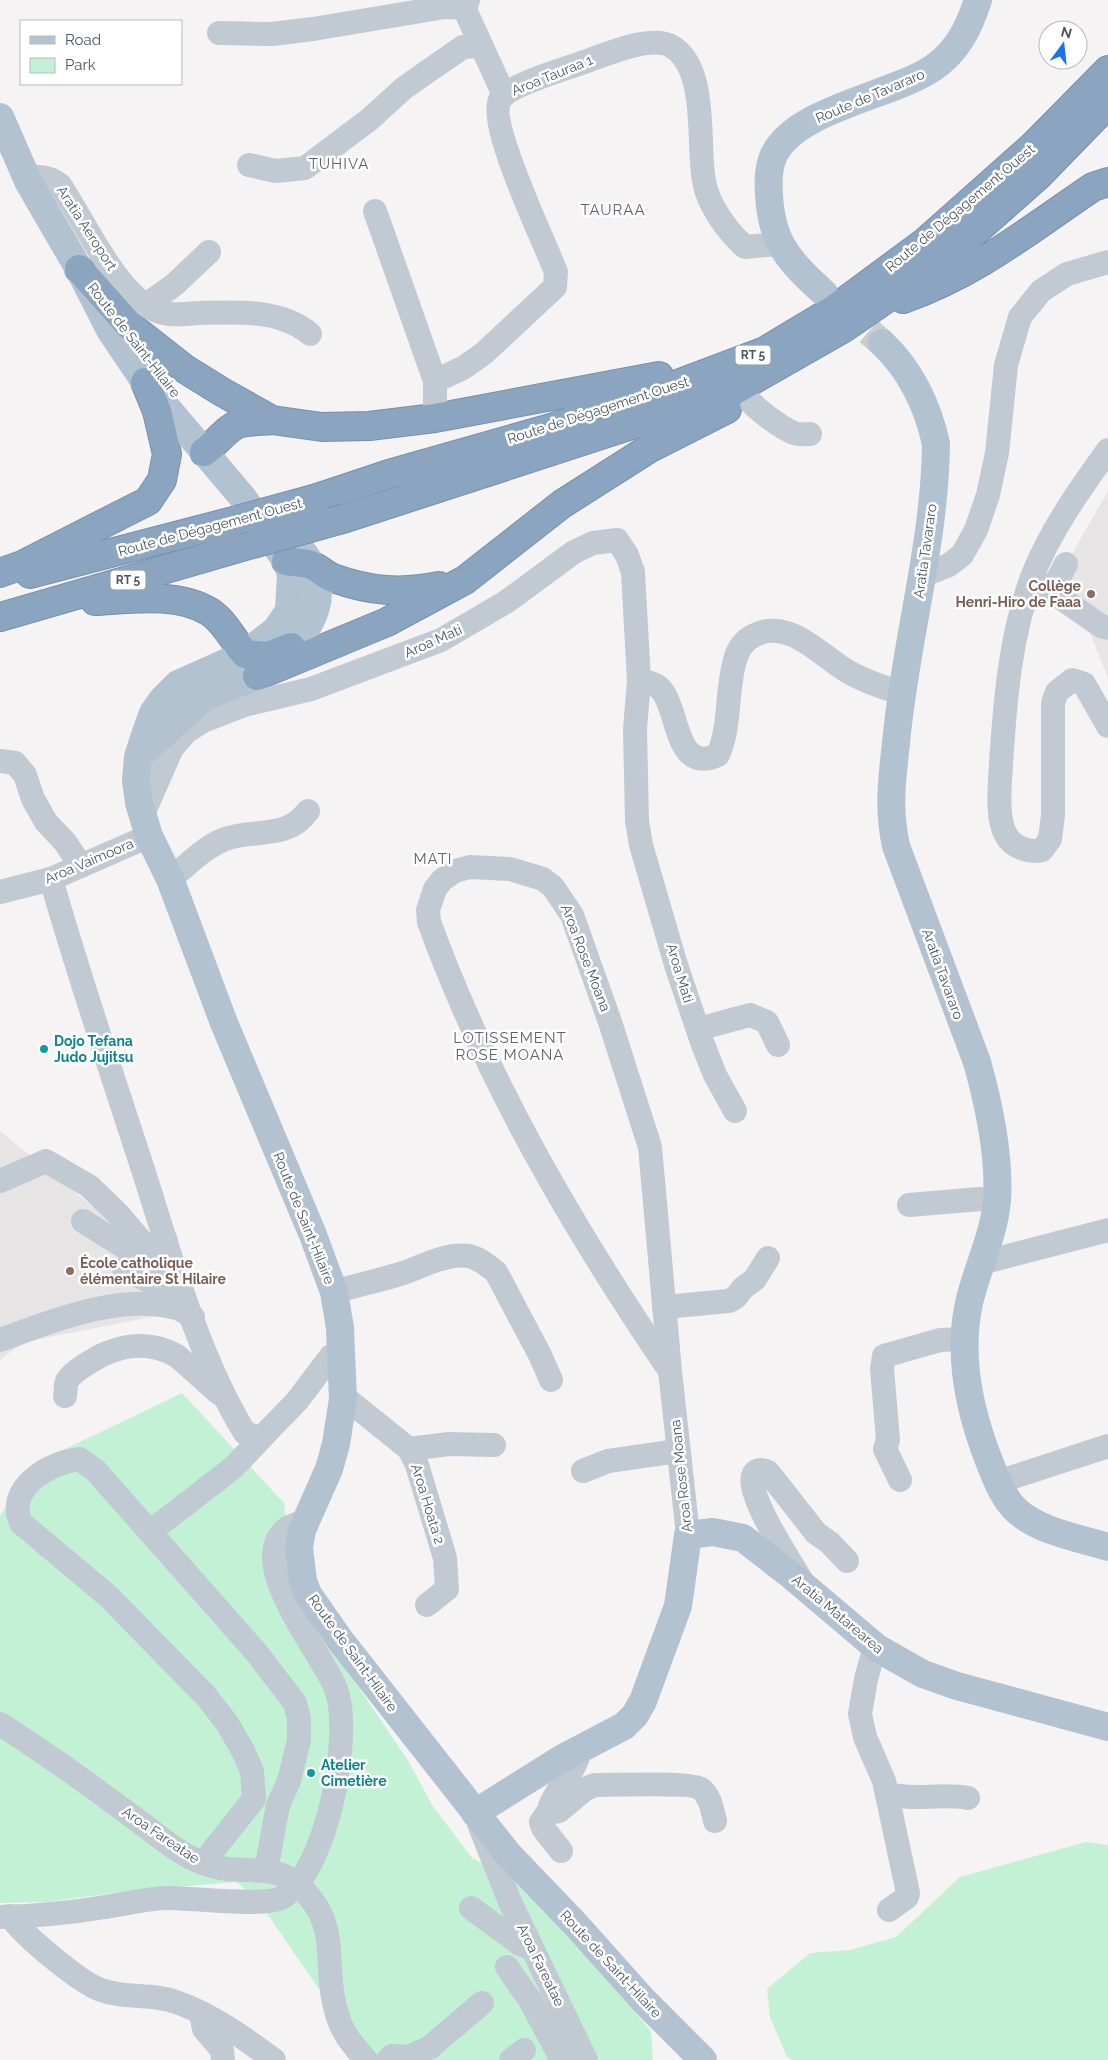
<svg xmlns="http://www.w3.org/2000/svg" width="1108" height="2060" font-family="Raleway,sans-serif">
	<rect width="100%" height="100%" fill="#f5f3f3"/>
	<!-- education -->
	<g fill="#e6e4e5">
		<path d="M1108,491V678L1064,568Z"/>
		<path d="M0,1131L117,1227L162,1315L24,1342L0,1360Z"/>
	</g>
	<!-- green -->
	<g fill="#c3f1d5">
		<path d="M182,1393L284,1503L297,1596L409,1762L432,1805L472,1858L490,1867L514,1874L565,1931L651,2031L653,2060H368L259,1902L237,1882L128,1891L47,1902L0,1903V1516L30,1466Z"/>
		<path d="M1086,1842L1108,1845V2060H792L787,2057L770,2017L767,1989L810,1953L850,1950L896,1937L960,1877Z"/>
	</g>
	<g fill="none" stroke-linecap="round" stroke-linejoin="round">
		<!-- major-tunnel -->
		<path stroke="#caccce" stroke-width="28" stroke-dasharray="28 14" stroke-linecap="butt" d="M837,304L882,343"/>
		<defs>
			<g id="highway">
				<path d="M79,269L129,325L185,369L222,392L272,420L322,427L369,426L435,418L659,376"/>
				<path d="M903,299C977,273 1029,230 1093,187L1108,182"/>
				<path d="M204,452C216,444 228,426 241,423C251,421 262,421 272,420"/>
				<path d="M317,498L389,474L551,428L659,391L765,351L833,310L925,242L1033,146L1108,70"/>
				<path d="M346,518L730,393L844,328L944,259L1038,176L1108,104"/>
				<path d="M286,561C294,563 306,562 313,566C320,569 325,575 333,578C369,591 401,594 439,586"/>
				<path d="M0,573L22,565L148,501L162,480L167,454L157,411L145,382"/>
				<path d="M30,574L237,520"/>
				<path d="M95,601C131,599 178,592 210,612C225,622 233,640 245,654L268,656L291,647"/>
				<path d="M0,617L256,543"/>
				<path d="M257,676L387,622L465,580L562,504L650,448L727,409"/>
			</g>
		</defs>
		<!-- highway casing -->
		<use href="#highway" stroke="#7690ad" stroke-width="30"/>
		<!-- minor -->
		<g stroke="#c1cad2" stroke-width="24">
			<path d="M468,0L465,8L466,12L504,95"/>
			<path d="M219,33L272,34L313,29L445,7L465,8"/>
			<path d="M249,165L276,171L305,168L370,119L404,88L434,67L463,47L480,46"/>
			<path d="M25,176C38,177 50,176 60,185C82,218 113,285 146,305C165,318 178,314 200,313C236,312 281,309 310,334"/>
			<path d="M375,211L435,381V418"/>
			<path d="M146,305L174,285L209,252"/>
			<path d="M435,381L463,368L483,354L555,287L556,272C545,243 485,120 501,98C512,84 569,68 587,61C607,54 651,35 671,46C709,67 697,145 704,181C708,205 727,231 745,247L778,244"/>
			<path d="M748,399C756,409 781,428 794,433C798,435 805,434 810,434"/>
			<path d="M1108,450C1080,489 1050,531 1032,577C1010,637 1005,701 1001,764C1000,783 996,818 1006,835C1013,848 1030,853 1042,850L1050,839L1053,815V703L1057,692L1072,680L1084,684L1108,726"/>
			<path d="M924,575L949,565L962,555L976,530L988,495L997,453L1006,365L1020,317L1041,291L1067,274L1108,262"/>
			<path d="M1032,578L1101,626L1108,628"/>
			<path d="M1051,592L1066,564"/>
			<path d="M639,681L635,729L637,821L641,845L676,965L702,1042L715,1075L735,1111"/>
			<path d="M0,761L15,763L25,775L33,799L46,822L65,842L81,866"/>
			<path d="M143,814L172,748L187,731L203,721L244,705L311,689L441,640L506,602L574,552L593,543L617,540L627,555L633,572L639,681C648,682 657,683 663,692C679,714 676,774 718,755C731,725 726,691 735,660C738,648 744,640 755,635C789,618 821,656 847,671C864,681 882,687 900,693"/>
			<path d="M51,879C80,980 114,1080 146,1179C172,1261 200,1360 245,1433L257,1437L264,1435L297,1401L331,1356L341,1350"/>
			<path d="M170,879C187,866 203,848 223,840C251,828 287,841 308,811"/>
			<path d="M0,892L51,879L149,836"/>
			<path d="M698,1029L750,1015L767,1022L778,1045"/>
			<path d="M0,1181L46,1161L89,1186L119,1215L143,1243L151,1246L166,1241"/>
			<path d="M909,1205L980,1199L997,1202"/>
			<path d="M83,1221L158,1268L175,1269"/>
			<path d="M981,1263L1108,1230"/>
			<path d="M124,1269L168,1290L181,1285"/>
			<path d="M334,1292C358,1285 382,1280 406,1272C425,1265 447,1253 469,1256C479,1258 488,1266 496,1272L540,1355L551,1380"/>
			<path d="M664,1307L729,1301L736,1297L743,1288L755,1279L768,1258"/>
			<path d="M0,1340C52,1321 120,1293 176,1308C181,1309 187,1314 193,1317"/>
			<path d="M670,1371C574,1230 488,1083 429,922L428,910L435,889L442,880L455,871L470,867L510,869L543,879L553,887L572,915L610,1022L650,1147L670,1371L688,1535"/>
			<path d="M65,1396C66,1392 65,1385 67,1381C71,1374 79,1369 85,1365C113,1346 146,1338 177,1356L220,1394"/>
			<path d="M343,1396L409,1449L417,1465L445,1558L447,1589L427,1605"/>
			<path d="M409,1449L449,1444L494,1445"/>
			<path d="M583,1471L608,1461L678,1451"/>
			<path d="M900,1480L885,1449L888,1440L882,1369L884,1356L940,1340L964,1339"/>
			<path d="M998,1482L1108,1446"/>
			<path d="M151,1531L234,1467L264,1435"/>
			<path d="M803,1583C795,1568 736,1482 757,1471C761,1469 764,1470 768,1472L816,1533L830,1543L847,1561"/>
			<path d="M875,1647L866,1679L860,1714L865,1737L884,1781L908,1893L907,1897L889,1910"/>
			<path d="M0,1724C46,1753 90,1785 133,1817C155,1833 178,1854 203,1863C247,1880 278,1854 312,1900C332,1926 328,1952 331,1982C332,1997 337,2020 345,2033C350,2043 359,2051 366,2060"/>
			<path d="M580,1750C575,1774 559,1784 550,1806L554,1812L559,1811L585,1789L595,1785C612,1785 692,1782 701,1789C711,1797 712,1810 715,1821"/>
			<path d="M887,1794C918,1801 939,1793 968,1798"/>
			<path d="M551,1808L541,1822L543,1828L561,1851"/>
			<path d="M479,1824L510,1902L586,2060"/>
			<path d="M203,1863L254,1799L252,1771L242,1749L227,1723L206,1696L108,1596L21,1523C5,1488 50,1462 80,1459L96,1471L256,1652L295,1703L299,1719V1740L289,1781L278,1805L266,1871"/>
			<path d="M471,1908L520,1944L532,1949"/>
			<path d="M10,1916C24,1936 79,1982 101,1990C125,1999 152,1993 176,2002C211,2014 244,2038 274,2060"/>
			<path d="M0,1917C35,1916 70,1913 105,1907C126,1904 148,1898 169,1898C193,1898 263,1907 281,1898C327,1874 353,1734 336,1689C322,1652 246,1565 285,1530C290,1525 299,1524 305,1521"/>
			<path d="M507,1967L530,2000L562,2060"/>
			<path d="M201,2014L204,2029L222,2050L223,2060"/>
			<path d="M388,2060L392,2056L408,2057L429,2048L482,2003"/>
			<path d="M511,2060L524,2050"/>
		</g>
		<!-- major -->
		<g stroke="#b3c2d1" stroke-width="28">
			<path d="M0,117L29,183L79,269L110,330L145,382L244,499L286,561L291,574L289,611L276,630L245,654L178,684L163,699L153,713L144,738L138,757L136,780L139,803L149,836L170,879L224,1023L313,1235L334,1292L340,1328L343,1399L336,1444L329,1469L302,1530L299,1548L303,1581L308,1594L340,1640L508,1854L577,1926L644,2001L703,2060"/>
			<path d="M824,293C790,262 771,243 769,194C768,181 768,169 773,157C793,109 892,96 933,68C958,51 969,27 978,0"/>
			<path d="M882,343C910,369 928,406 936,444C935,541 907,636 897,733C893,774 887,804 896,846L977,1062C989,1105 1000,1155 997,1200C994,1236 977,1268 969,1303C957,1358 970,1414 991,1466C997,1481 1004,1499 1017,1511C1041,1532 1079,1538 1108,1547"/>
			<path d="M139,756L203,698C220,688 239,685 256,676C264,672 272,663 280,657C314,628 333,593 303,552"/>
			<path d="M475,1813L561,1759L624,1726L635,1715L643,1701L678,1606L688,1535L713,1532L743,1538L792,1576L877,1648L923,1674L957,1686L1108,1727"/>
		</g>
		<!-- highway -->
		<use href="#highway" stroke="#8ba5c1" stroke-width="28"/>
		<defs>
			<g id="highway-bridge">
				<path d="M237,520L317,498"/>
				<path d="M256,543L346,518"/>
			</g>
		</defs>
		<!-- highway-bridge casing -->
		<use href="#highway-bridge" stroke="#7690ad" stroke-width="30" stroke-linecap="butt"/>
		<!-- highway-bridge -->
		<use href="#highway-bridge" stroke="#8ba5c1" stroke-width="28"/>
	</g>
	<!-- markers -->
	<g fill="#8d6e63" stroke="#fff" stroke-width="2">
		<circle cx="1091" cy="594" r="5"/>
		<circle cx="70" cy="1271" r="5"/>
	</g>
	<g fill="#0f9aa8" stroke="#fff" stroke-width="2">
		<circle cx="44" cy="1049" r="5"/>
		<circle cx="311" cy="1773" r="5"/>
	</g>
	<g text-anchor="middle" stroke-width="5" stroke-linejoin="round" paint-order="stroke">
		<!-- shield labels -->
		<g fill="#fff" stroke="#808990" stroke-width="1">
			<rect x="735.5" y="345.5" width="35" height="19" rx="4"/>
			<rect x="110.5" y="570.5" width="35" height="19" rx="4"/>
		</g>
		<g font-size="12" font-weight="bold" fill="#4a5661">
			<text x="753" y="359">RT 5</text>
			<text x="128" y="584">RT 5</text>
		</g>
		<!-- street labels -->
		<g font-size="14" fill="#4a5661" stroke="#fff">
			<text transform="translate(552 75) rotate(-22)" y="5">Aroa Tauraa 1</text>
			<text transform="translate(870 96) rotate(-23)" y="5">Route de Tavararo</text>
			<text transform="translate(960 208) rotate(-40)" y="5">Route de Dégagement Ouest</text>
			<text transform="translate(87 228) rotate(57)" y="5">Aratia Aeroport</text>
			<text transform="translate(134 340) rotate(52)" y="5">Route de Saint-Hilaire</text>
			<text transform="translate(598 410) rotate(-18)" y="5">Route de Dégagement Ouest</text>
			<text transform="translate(210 527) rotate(-15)" y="5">Route de Dégagement Ouest</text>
			<text transform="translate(925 551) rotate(-82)" y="5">Aratia Tavararo</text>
			<text transform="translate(433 641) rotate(-24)" y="5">Aroa Mati</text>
			<text transform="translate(89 861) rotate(-23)" y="5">Aroa Vaimoora</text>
			<text transform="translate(586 958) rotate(69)" y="5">Aroa Rose Moana</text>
			<text transform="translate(680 973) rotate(73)" y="5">Aroa Mati</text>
			<text transform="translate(943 974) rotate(70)" y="5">Aratia Tavararo</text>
			<text transform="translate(304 1218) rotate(68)" y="5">Route de Saint-Hilaire</text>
			<text transform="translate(681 1476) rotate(-96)" y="5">Aroa Rose Moana</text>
			<text transform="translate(428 1504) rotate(73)" y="5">Aroa Hoata 2</text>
			<text transform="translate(838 1614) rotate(40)" y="5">Aratia Matarearea</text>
			<text transform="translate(353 1653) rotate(54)" y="5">Route de Saint-Hilaire</text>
			<text transform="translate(161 1835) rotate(34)" y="5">Aroa Fareatae</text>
			<text transform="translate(611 1964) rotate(47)" y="5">Route de Saint-Hilaire</text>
			<text transform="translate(541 1965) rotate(64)" y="5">Aroa Fareatae</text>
		</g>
		<!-- education labels -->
		<g font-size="14" font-weight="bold" fill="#785e54" stroke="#fff" text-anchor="end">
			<text x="1081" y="591">Collège<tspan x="1081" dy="16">Henri-Hiro de Faaa</tspan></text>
			<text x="80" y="1268" text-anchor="start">École catholique<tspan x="80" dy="16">élémentaire St Hilaire</tspan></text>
		</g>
		<!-- culture labels -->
		<g font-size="14" font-weight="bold" fill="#0d838f" stroke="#fff" text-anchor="start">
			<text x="54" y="1046">Dojo Tefana<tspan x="54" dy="16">Judo Jujitsu</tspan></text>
			<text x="321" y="1770">Atelier<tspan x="321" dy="16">Cimetière</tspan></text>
		</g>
		<!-- neighbourhood labels -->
		<g font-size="15" letter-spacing="1" fill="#5f6368" stroke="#fff">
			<text x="339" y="169">TUHIVA</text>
			<text x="613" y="215">TAURAA</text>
			<text x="433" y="864">MATI</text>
			<text x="510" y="1043">LOTISSEMENT<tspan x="510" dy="17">ROSE MOANA</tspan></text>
		</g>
	</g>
	<!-- legend -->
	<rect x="20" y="20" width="162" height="65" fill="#ffffff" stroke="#b7bbc0"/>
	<rect x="30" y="36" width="25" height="8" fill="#b3c2d1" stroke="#b7bbc0"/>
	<text x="65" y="45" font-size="15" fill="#4a5661">Road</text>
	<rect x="30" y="58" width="25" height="15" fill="#c3f1d5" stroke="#b7bbc0"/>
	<text x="65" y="70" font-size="15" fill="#4a5661">Park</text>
	<!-- north arrow -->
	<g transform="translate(1063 45) rotate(15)"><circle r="24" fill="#ffffff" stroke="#b7bbc0"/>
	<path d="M0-4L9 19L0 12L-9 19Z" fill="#1a73e8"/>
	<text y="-8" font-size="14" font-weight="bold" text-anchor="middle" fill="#4a5661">N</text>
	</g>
</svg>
